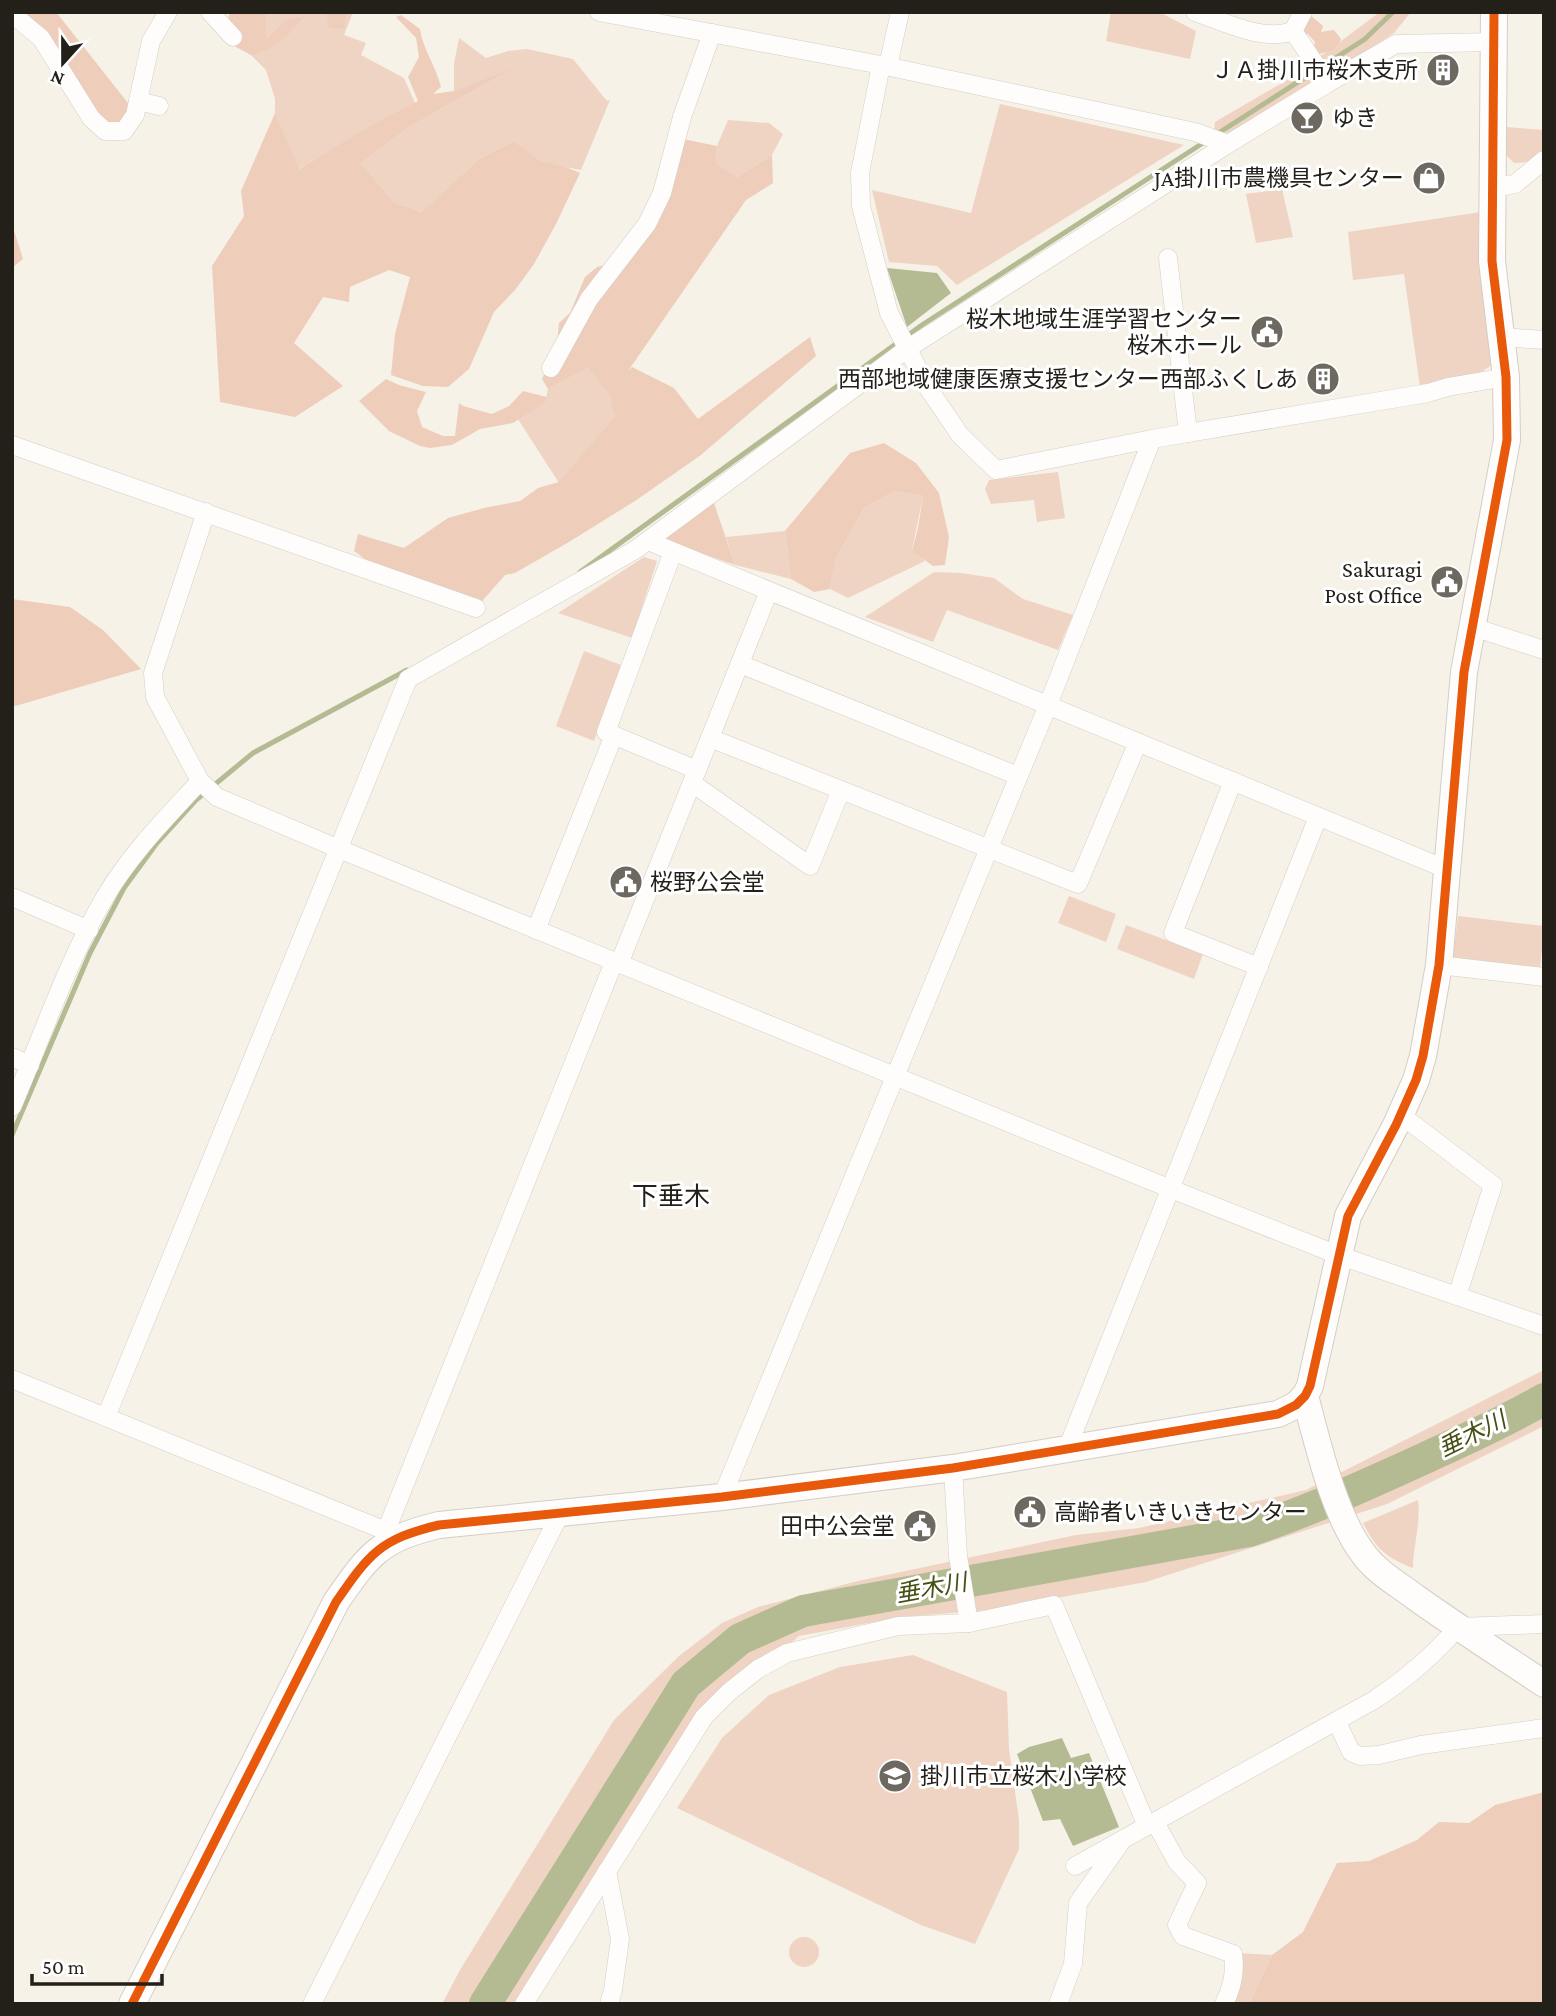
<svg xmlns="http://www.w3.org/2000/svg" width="1556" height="2016" font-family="'Crimson Pro','Noto Sans JP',serif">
	<rect width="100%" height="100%" fill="#f7f2e8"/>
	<!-- green -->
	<g fill="#efd3c3">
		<path d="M233,12H353L344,35L366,43L361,55L404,78L415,103L298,169L275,113V99L266,70L251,55Z"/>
		<path d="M1111,12H1159L1196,31L1190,59L1106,41Z"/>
		<path d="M1380,12H1411L1394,33L1256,123L1231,133L1214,132L1215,122L1294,76Z"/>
		<path d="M459,38L486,58L508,51L527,49L573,59L607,101L610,100L581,170L540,162L514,141L479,159L421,212L394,202L361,163L409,127L507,72L454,91V64Z"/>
		<path d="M1000,104L1184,145L957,285L937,266L889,262L872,190L971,213Z"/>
		<path d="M728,120L769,123L783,134L772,155L737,177L716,163L717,146Z"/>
		<path d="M1505,127L1544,130V149L1529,162L1514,163L1502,151Z"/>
		<path d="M1282,189L1293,237L1256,243L1246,194Z"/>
		<path d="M1481,212L1492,365L1475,376L1420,387L1404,274L1353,280L1348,232Z"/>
		<path d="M588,368L611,395L615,416L559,483L518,419L545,403L548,389Z"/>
		<path d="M1058,472L1065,518L1037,522L1034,500L991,504L985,489L989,480Z"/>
		<path d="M895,491L923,496L912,550L925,561L848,598L830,589L836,558L864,508Z"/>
		<path d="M785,531L791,579L735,565L726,537Z"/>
		<path d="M644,557L657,561L632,638L558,613Z"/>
		<path d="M934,572L961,573L994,578L1023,599L1073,615L1058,650L947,610L933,642L865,617Z"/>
		<path d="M584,651L621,665L594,741L556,726Z"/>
		<path d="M1069,896L1116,914L1106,942L1058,923Z"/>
		<path d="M1458,916L1544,926L1540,969L1453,958Z"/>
		<path d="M1126,925L1203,954L1194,979L1117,949Z"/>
		<path d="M1544,1370V1426L1387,1504L1146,1582L989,1610L901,1617L799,1636L716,1706L519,2004H442L460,1970L614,1720L679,1656L722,1623L758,1607L858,1581L1076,1535L1139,1528L1306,1490Z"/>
		<path d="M1418,1500C1421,1523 1413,1546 1413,1568C1387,1558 1376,1549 1363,1523Z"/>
		<path d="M913,1655L1007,1692L1009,1749L1019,1820V1849L975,1944L921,1925L677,1808L722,1738L769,1695L840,1667Z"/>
		<circle cx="804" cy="1952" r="15"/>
		<path d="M1238,1953L1272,1955L1249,2004H1230Z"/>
	</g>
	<!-- forest -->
	<g fill="#eecdbb">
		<path d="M18,12H56L128,103L133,118L124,131L91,118Z"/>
		<path d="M230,12H266V40L286,20L304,17C288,35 275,50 251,55L234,46L225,33Z"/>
		<path d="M326,12H346L344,29L329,27Z"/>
		<path d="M1308,13L1323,26L1321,32L1334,30L1341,39C1336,50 1329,52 1318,54L1313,51L1315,42L1308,34L1302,33Z"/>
		<path d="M401,15L420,29C423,50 436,66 441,87L433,94L454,91L512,69L409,127L361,163L394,202L421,212L479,159L514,141L540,161L566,167L580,173L556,224L534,264L515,290L494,312L469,369L448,387L423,386L391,375L395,334L410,277L389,270L350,287L349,302L323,297L294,343L343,386L295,417L220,402L212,266L244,216L241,191L275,113L299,169L367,128L418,101L408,77L419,57L416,38L396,17Z"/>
		<path d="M678,138L717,146L716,163L737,177L772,155L773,183L746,200L628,371L632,367L674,388L698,419L810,337L816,356L701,455L635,501L569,542L515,573L505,575L476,608L391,578L354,551L358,534L404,548L448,518L484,508L520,501L538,488L559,482L615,416L610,395L588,368L548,389L542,379L557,343L559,323L570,313L585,277L597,267L620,261L639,244Z"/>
		<path d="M12,224L23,259L12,268Z"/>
		<path d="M386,379L399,385L426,392L417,411L422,427L443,436H455L459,403L463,406L492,414L509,406L523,391L547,397L545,403L513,423L480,429L452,445L430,448L420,446L389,431L359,401Z"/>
		<path d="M884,443L916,463L939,493L949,537L945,565L933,566L912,551L918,528L923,496L895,491L864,508L836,558L830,589L814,592L791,579L785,531L850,453Z"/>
		<path d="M713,500L735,565L661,539Z"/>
		<path d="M12,599L70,607L103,630L141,669L12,707Z"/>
		<path d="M1544,1792V2004H1249L1272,1955L1303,1932L1337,1863L1369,1861L1417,1840L1439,1822L1469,1823L1495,1805Z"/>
	</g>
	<!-- water -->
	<g fill="#b4bb93">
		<path d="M887,268L937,273L951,293L907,327Z"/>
		<path d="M1062,1738L1071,1758L1089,1753L1119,1827L1073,1846L1060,1819L1043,1821L1017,1754L1029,1747Z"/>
	</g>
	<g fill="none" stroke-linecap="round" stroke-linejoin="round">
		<!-- stream -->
		<g stroke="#b4bb93" stroke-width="5">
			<path d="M1217,134L1365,39L1393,12"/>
			<path d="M580,572L922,325L1206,141"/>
			<path d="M12,1135L90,953L124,888L157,843L196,800L253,753L407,670"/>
		</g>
		<!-- river -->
		<path stroke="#b4bb93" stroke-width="32" d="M485,2004L686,1684L740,1639L803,1611L1249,1531C1309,1511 1366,1485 1423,1459C1464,1440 1505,1422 1544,1399"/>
		<defs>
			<g id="street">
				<path d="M210,12L233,37"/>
				<path d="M599,12L881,65L1195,132L1228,144"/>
				<path d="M1195,12C1225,22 1263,42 1293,31"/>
				<path d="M1303,12L1293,31L1328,83"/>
				<path d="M12,14L41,38L91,118L105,131H124L135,115L151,41L168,12"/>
				<path d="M881,65L860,173L861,206L889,313L928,388L960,435L996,470L1152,439L1428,393L1448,387L1506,377"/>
				<path d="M888,66L900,12"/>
				<path d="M138,101L159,106"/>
				<path d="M1491,188L1515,184L1544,160"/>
				<path d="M1168,258L1188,433"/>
				<path d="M1501,337L1544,340"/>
				<path d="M551,368L589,299L647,224L662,193L682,117L712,33"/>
				<path d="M12,445L476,608"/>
				<path d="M206,512L153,673L155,697L200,781L217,797L339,849L1171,1189L1338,1255L1544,1326"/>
				<path d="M648,541L1446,869"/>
				<path d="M673,552L606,732L697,770"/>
				<path d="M1473,627L1544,650"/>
				<path d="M740,664L1018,776"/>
				<path d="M710,738L1078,884L1138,742"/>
				<path d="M1233,781L1173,933L1259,967"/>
				<path d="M692,783L810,866L841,790"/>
				<path d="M12,897L89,930"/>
				<path d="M536,930L614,735"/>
				<path d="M619,964L769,591"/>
				<path d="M1439,965L1544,977"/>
				<path d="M12,1057L30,1065"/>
				<path d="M12,1107C42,1037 67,962 105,897C131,853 166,818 200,781"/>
				<path d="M1401,1115L1493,1185L1457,1296"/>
				<path d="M12,1379L386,1531L614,962"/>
				<path d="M106,1417L408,679L635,550L907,349L1228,144L1328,83L1396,44L1494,42"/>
				<path d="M1067,1449L1318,817"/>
				<path d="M953,1468L958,1556L969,1623"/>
				<path d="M722,1497L1048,705L1152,439"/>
				<path d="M1337,1722L1351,1752L1360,1756L1379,1755L1421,1745L1544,1728"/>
				<path d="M1155,1822L1177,1862L1197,1883L1177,1925L1183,1936L1233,1954C1236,1972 1232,1988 1224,2004"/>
				<path d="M1075,1866L1374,1700C1406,1679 1433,1656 1458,1627L1544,1624"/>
				<path d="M607,1871L620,1939L613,1990L609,2004"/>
				<path d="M312,2004L561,1512"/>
				<path d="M524,2004L704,1717L729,1692L758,1669L787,1653L898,1626L969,1623L1054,1605L1147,1826"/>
				<path d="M1058,2004L1073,1964L1078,1903L1121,1842"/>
			</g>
			<g id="secondary">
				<path d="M1305,1396C1318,1444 1334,1517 1365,1556C1378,1573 1398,1584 1415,1597C1457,1627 1501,1655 1544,1684"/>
				<path d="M132,2004L336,1602C369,1554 380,1539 439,1525L722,1497L953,1468L1278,1414L1296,1405L1305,1396L1310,1386L1348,1216L1396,1125L1416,1080L1423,1056L1439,965L1464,672L1507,440L1506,377L1492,261L1494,12"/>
			</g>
		</defs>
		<!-- street casing -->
		<use href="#street" stroke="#d3cec6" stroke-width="19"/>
		<!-- secondary casing -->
		<use href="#secondary" stroke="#d3cec6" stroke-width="28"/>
		<!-- street -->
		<use href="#street" stroke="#fefdfc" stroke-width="18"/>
		<!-- secondary -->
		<use href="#secondary" stroke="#fefdfc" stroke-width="26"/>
		<defs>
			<path id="cycleway" d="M132,2004L336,1602C369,1554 380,1539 439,1525L722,1497L953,1468L1278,1414L1296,1405L1305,1396L1310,1386L1348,1216L1396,1125L1416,1080L1423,1056L1439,965L1464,672L1507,440L1506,377L1492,261L1494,12"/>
		</defs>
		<!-- cycleway casing -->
		<use href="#cycleway" stroke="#fff" stroke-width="13"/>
		<!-- cycleway -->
		<use href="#cycleway" stroke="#e8590c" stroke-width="9"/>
	</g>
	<!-- icons -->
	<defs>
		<symbol id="building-disc" viewBox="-11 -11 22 22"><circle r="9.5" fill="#6d6961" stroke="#fff"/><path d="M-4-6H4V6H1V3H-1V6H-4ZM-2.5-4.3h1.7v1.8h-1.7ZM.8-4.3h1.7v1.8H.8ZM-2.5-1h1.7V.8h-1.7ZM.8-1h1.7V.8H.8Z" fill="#fff"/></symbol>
		<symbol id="bar-disc" viewBox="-11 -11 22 22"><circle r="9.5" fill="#6d6961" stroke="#fff"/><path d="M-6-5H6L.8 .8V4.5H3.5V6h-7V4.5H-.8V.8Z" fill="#fff"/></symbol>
		<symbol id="shop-disc" viewBox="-11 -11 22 22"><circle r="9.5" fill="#6d6961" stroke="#fff"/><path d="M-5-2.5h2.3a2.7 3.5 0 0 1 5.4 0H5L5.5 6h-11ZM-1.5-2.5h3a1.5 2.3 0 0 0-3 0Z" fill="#fff"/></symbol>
		<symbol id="civic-disc" viewBox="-11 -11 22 22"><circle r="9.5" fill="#6d6961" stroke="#fff"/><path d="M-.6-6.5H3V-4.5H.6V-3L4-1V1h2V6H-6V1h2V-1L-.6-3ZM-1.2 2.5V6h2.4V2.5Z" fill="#fff"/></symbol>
		<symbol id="school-disc" viewBox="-11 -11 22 22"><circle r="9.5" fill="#6d6961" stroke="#fff"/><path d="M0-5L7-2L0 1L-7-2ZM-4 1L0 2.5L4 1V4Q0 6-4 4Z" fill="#fff"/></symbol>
	</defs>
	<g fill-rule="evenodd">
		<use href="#building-disc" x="1424" y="51" width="38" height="38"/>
		<use href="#bar-disc" x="1288" y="99" width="38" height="38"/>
		<use href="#shop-disc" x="1410" y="159" width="38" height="38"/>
		<use href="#civic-disc" x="1248" y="313" width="38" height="38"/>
		<use href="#building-disc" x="1304" y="360" width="38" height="38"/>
		<use href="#civic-disc" x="1428" y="563" width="38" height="38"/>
		<use href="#civic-disc" x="607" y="863" width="38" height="38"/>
		<use href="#civic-disc" x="1011" y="1493" width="38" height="38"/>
		<use href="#civic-disc" x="901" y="1507" width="38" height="38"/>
		<use href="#school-disc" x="876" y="1757" width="38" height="38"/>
	</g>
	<g text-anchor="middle" stroke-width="6" stroke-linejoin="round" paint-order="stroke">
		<!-- poi labels -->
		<g font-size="23" fill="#231f19" stroke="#fff" text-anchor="end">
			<text x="1418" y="78">ＪＡ掛川市桜木支所</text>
			<text x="1332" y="126" text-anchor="start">ゆき</text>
			<text x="1404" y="186">JA掛川市農機具センター</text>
			<text x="1242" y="327">桜木地域生涯学習センター<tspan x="1242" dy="26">桜木ホール</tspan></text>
			<text x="1298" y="387">西部地域健康医療支援センター西部ふくしあ</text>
			<text x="1422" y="577">Sakuragi<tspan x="1422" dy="26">Post Office</tspan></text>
			<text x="650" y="890" text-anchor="start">桜野公会堂</text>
			<text x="1054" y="1520" text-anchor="start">高齢者いきいきセンター</text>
			<text x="895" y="1534">田中公会堂</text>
			<text x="920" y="1784" text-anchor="start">掛川市立桜木小学校</text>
		</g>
		<!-- water labels -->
		<g font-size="24" font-style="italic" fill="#465013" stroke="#fff">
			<text transform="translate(1472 1434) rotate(-26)" y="8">垂木川</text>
			<text transform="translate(931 1588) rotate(-10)" y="8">垂木川</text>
		</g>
		<!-- quarter labels -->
		<g font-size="26" fill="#231f19" stroke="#fff">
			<text x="671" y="1205">下垂木</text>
		</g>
	</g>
	<!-- border -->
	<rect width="1556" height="2016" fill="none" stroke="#231f19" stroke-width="28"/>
	<!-- north arrow -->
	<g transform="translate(63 63) rotate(201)" stroke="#ffffff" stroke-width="5" paint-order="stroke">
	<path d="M0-5L12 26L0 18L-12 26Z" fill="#231f19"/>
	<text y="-10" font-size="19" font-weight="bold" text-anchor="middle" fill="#231f19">N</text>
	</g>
	<!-- scale -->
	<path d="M32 1974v10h130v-10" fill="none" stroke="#231f19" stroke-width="3.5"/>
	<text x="42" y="1974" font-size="21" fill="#231f19" stroke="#ffffff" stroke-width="5" paint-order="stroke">50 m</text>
</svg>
